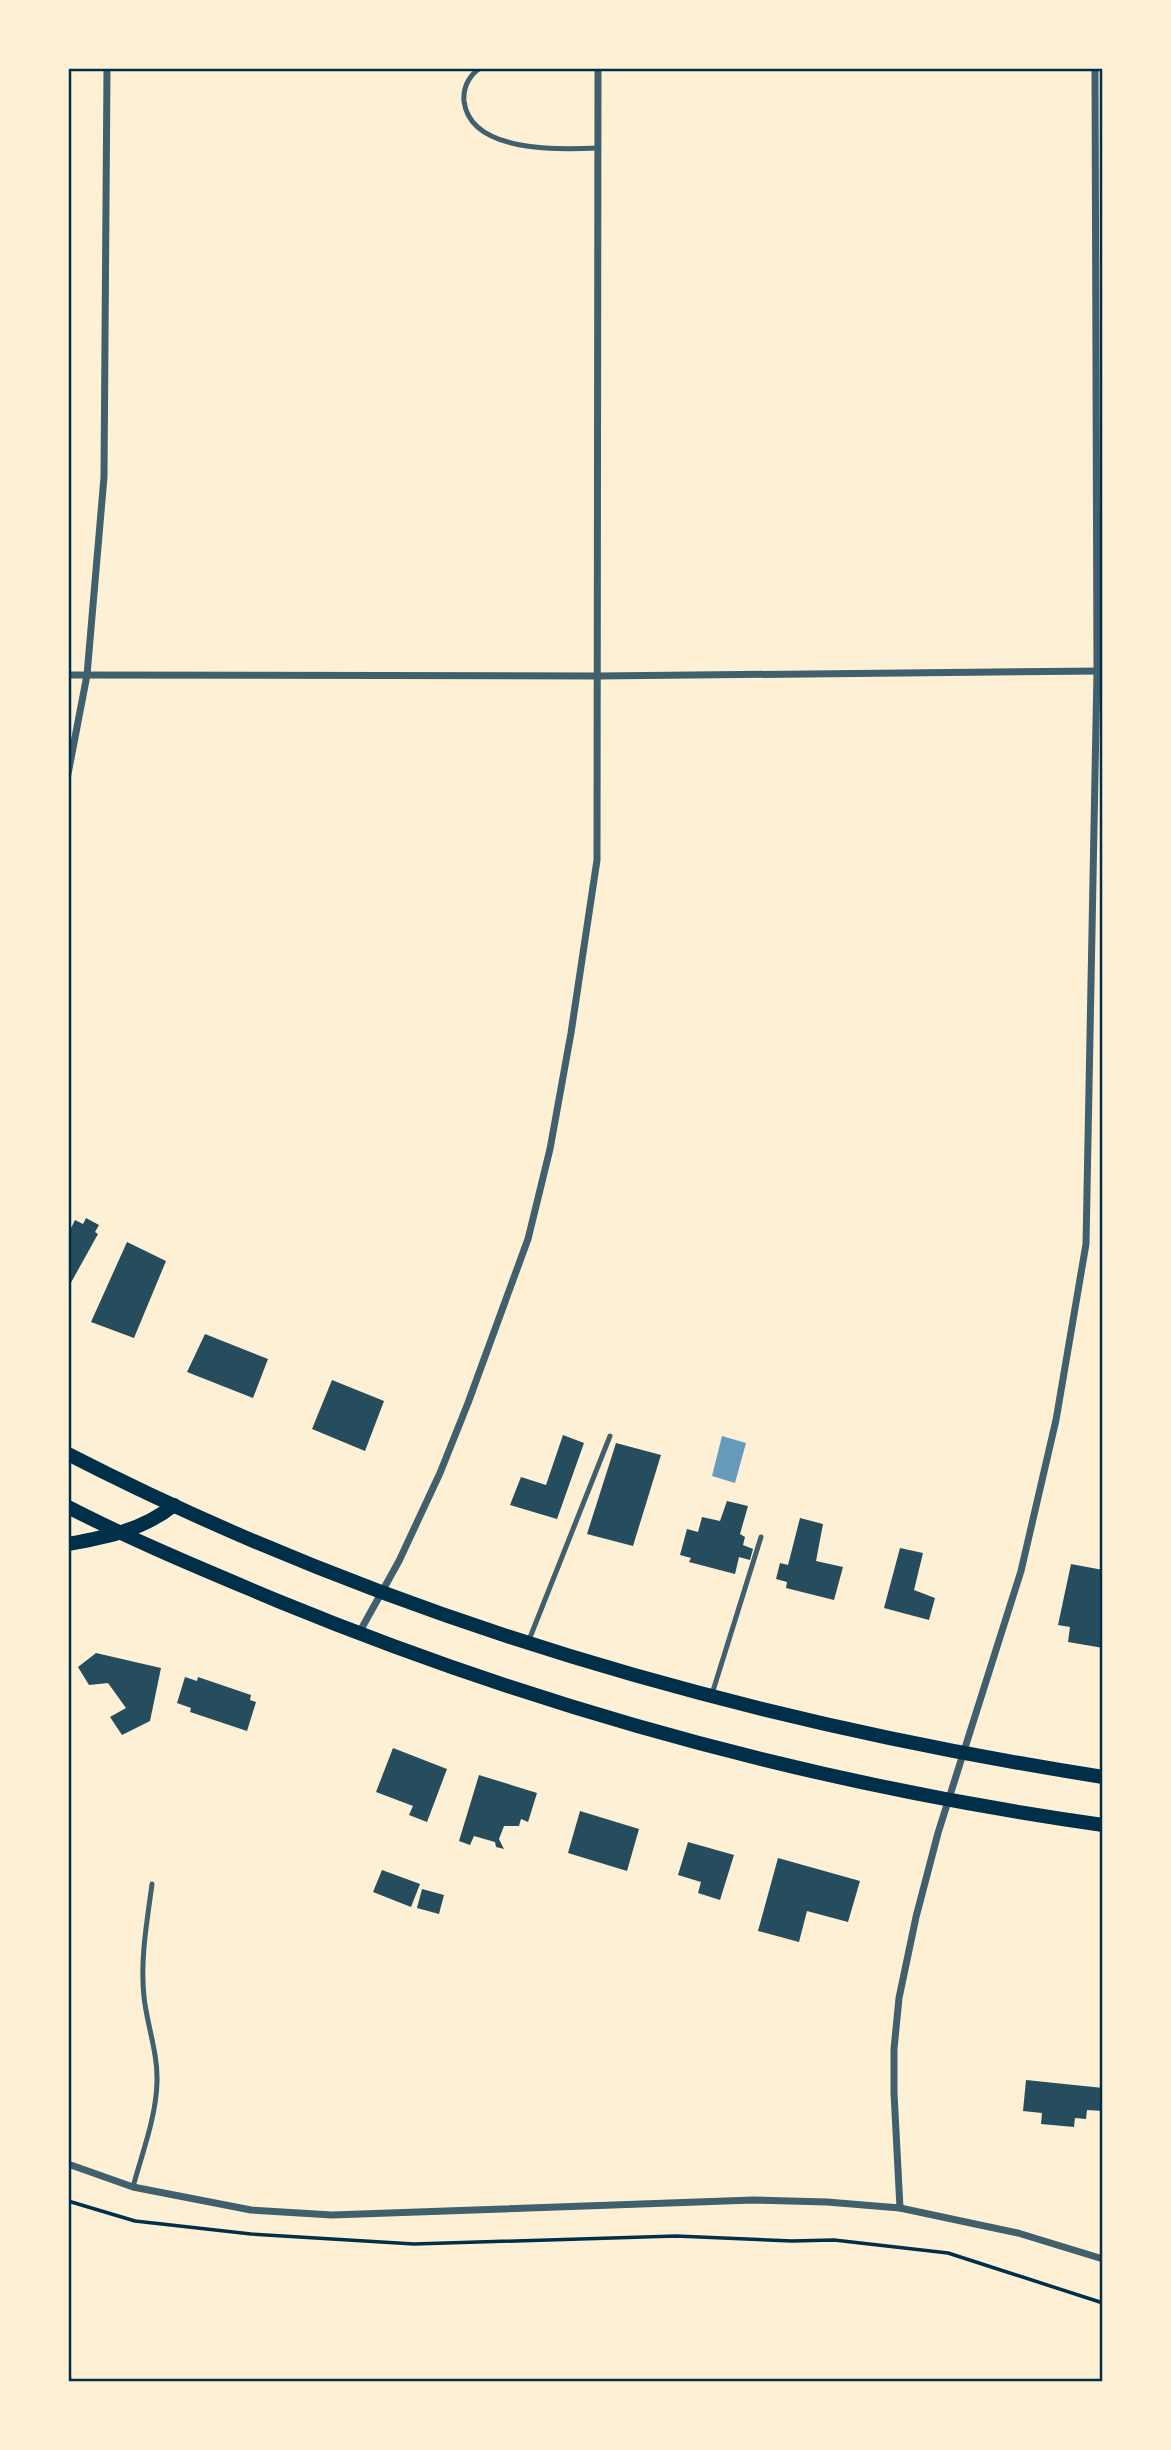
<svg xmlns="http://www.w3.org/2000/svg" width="1171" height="2450" font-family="Mulish,sans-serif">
	<rect width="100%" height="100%" fill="#fdf0d5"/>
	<!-- water -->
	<path fill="#669bbc" d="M722,1436L746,1443L735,1483L712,1476Z"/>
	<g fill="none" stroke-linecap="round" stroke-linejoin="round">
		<!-- stream -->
		<path stroke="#669bbc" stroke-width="6" d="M68,2377L70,2382"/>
	</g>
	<!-- building -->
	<g fill="#264d5e">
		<path d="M86,1218L99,1225L95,1232L98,1234L68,1288V1234L75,1220L83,1224Z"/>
		<path d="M127,1242L166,1261L134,1338L91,1322Z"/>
		<path d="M205,1334L268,1359L253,1398L187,1372Z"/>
		<path d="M332,1380L384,1401L365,1451L312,1429Z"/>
		<path d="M563,1435L584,1443L557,1519L510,1505L521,1477L546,1485Z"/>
		<path d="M616,1443L661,1455L633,1546L587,1534Z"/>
		<path d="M727,1501L748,1506L740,1534L745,1537L743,1545L753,1549L750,1560L739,1557L735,1574L689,1562L691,1558L680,1555L687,1529L698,1532L702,1517L720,1521Z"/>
		<path d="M800,1518L823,1524L816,1561L843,1567L834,1600L786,1588L787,1582L776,1579L780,1563L788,1565Z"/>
		<path d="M900,1548L923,1553L914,1590L935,1598L929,1620L884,1608Z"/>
		<path d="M1071,1564L1103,1570V1648L1068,1642L1070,1627L1058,1625Z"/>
		<path d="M96,1653L161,1668L150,1721L122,1735L110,1717L126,1708L108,1683L89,1685L78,1667Z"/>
		<path d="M185,1677L197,1681L198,1677L251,1695L250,1700L256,1702L247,1731L190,1712L191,1708L177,1703Z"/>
		<path d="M393,1748L447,1769L427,1822L409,1815L413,1806L376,1792Z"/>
		<path d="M479,1775L537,1793L528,1822L521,1819L519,1826H504L499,1839L504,1849L496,1847L495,1842L474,1836L470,1845L459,1841Z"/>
		<path d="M580,1811L639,1829L627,1871L568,1853Z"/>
		<path d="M688,1842L734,1855L720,1900L698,1893L701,1882L678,1875Z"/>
		<path d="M778,1858L860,1881L848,1922L807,1911L799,1942L758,1931Z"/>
		<path d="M382,1870L420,1884L411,1907L373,1892Z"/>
		<path d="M422,1889L444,1895L439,1914L417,1908Z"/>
		<path d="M1026,2080L1103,2088V2111L1087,2110L1086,2119L1075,2118L1074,2127L1041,2124L1042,2113L1023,2111Z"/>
	</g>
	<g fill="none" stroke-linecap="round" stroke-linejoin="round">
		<!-- path -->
		<path stroke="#003049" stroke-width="3.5" d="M68,2201L135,2221L251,2234L414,2244L676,2236L792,2241L834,2240L948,2253L1103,2303"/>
		<!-- service -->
		<g stroke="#3f606c" stroke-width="5">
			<path d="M480,68C469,76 463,87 464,101C470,153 560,150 598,148"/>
			<path d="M529,1640L610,1436"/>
			<path d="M712,1694L761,1537"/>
			<path d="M133,2187C142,2153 156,2118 157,2082C158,2053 147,2025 144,1997C140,1959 147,1922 152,1884"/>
		</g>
		<!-- minor -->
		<g stroke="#3f606c" stroke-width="7">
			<path d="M68,675L598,676L1103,671"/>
			<path d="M68,774L87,675L104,477L107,68"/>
			<path d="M359,1633L399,1561L440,1473L468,1403L528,1239L550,1149L571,1033L597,860L598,68"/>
			<path d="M68,2164L133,2187L251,2210L332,2215L753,2200L827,2202L900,2208L1018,2233L1103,2259"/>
			<path d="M900,2208L894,2093V2049L899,1998L916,1917L938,1833L1021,1571L1056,1420L1086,1244L1097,671L1095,68"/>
		</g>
		<!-- secondary -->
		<g stroke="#003049" stroke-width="14">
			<path d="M68,1454C391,1620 745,1721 1103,1777"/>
			<path d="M68,1507C136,1542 207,1571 278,1601C543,1710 819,1785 1103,1825"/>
			<path d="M68,1544C107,1537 143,1530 174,1505"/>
		</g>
	</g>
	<!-- border -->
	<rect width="1171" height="2450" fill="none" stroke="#fdf0d5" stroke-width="140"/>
	<rect x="70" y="70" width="1031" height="2310" fill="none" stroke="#003049" stroke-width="2.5"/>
</svg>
